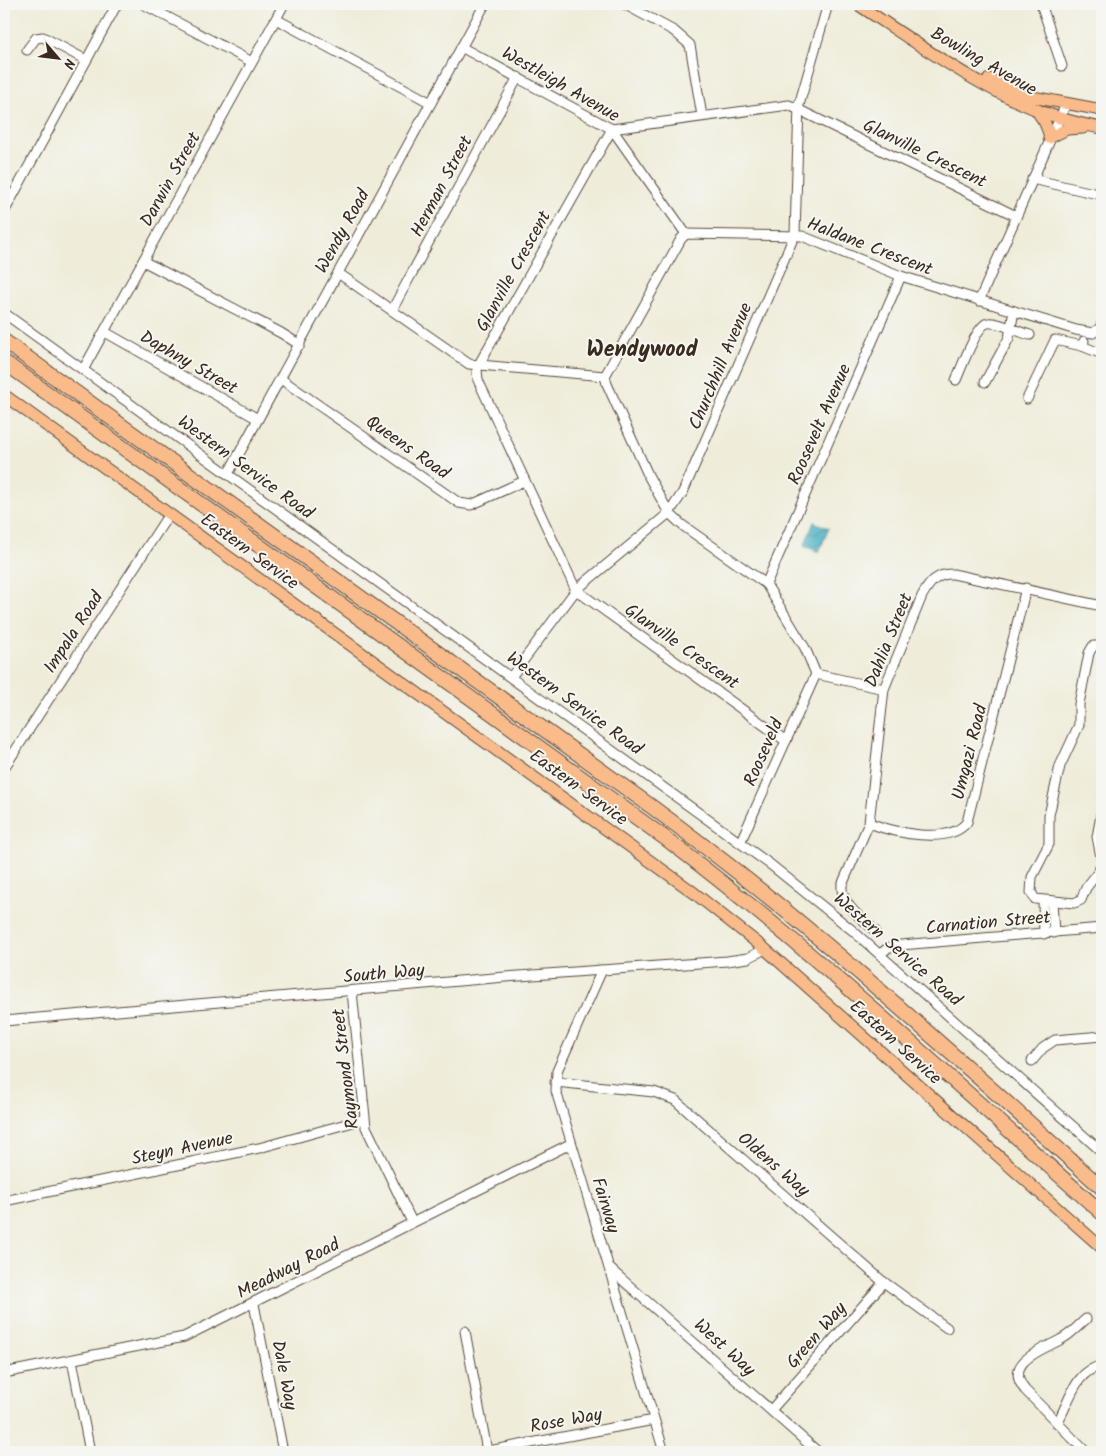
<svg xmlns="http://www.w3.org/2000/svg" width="1106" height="1456" font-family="Kalam,sans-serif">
	<defs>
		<pattern id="water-waves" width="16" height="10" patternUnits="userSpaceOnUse" patternTransform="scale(1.25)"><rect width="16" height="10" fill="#46b0c4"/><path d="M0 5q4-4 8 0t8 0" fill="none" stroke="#3c8f9f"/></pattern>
	</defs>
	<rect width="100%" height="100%" fill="#f6f6f2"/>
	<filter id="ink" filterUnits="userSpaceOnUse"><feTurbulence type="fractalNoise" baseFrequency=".02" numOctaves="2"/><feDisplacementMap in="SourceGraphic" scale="10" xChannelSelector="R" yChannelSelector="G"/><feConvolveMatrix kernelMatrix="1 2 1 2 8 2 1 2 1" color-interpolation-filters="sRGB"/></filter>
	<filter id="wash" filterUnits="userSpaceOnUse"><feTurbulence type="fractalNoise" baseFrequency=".0096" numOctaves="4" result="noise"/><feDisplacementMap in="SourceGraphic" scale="20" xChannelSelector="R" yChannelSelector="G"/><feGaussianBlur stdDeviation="1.12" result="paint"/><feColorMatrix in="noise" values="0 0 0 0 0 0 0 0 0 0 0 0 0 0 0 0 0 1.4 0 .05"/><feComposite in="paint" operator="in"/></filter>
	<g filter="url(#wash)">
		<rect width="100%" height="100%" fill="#efecd9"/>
		<!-- water -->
		<path fill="url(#water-waves)" stroke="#406d71" d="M814,522L829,528L819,552L804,546Z"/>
	</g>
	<g filter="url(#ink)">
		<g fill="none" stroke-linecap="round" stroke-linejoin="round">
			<defs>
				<g id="minor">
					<path d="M143,4L252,62"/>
					<path d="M624,4L674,31L690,45L702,116"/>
					<path d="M1041,4L1062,66"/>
					<path d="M276,19L431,103"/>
					<path d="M461,47L612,129L686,234"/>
					<path d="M27,50L36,38L43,37L86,60"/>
					<path d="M1032,179L1102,195"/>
					<path d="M4,212L117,4"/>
					<path d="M143,261L281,333L300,345"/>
					<path d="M338,273L469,364L605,376"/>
					<path d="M979,301L1066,104"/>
					<path d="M392,310L518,77"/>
					<path d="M4,313L771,865L852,930L1102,1152"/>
					<path d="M105,332L258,419"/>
					<path d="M1084,341L1082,346L1102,354"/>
					<path d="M83,370L284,4"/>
					<path d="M281,379L459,503L471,505L524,481"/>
					<path d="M956,380C961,369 977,324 988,323C997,321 1021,333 1030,335"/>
					<path d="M985,382L1009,338L1014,311"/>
					<path d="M1027,399L1055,340L1082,346"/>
					<path d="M228,474L485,4"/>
					<path d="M766,584L901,276"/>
					<path d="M1102,646H1093L1089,653L1079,704V725L1060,766L1049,815V844L1032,877L1031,892L1035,899L1074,903L1081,900L1086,888L1099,871L1102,862L1097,837L1102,810"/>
					<path d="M816,674L805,648L766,584L682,525L669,513L649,477L607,384L605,376L681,239L686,234L802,236L901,276L1076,330L1093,333L1100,328L1102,323"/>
					<path d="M816,674L884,689"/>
					<path d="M511,677L576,590L669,513L683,492L795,234L799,105L828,4"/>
					<path d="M786,741L576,590L478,380L477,370L478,366L612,129L789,105L1016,216"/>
					<path d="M4,768L169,514"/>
					<path d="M869,823C893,832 949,846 967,822L1026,588"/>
					<path d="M740,843L816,674"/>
					<path d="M1043,901L1044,934"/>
					<path d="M1052,901L1054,933"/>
					<path d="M875,931C863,919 840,904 842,885L869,823L884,689L922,596C929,583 937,573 953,574L1102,606"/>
					<path d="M880,954L888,948L901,945L1102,928"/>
					<path d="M602,970L557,1071L556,1091L664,1452"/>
					<path d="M352,992L366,1127L412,1222"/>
					<path d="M4,1021L505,977L727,961L748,958L765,949"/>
					<path d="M1032,1061L1043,1048L1055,1040L1102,1036"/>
					<path d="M555,1082L654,1092L675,1100L881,1280L947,1328"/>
					<path d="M4,1201L259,1148L364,1119"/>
					<path d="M609,1268L818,1452"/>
					<path d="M254,1304L283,1452"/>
					<path d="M465,1331L487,1451"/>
					<path d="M72,1360L90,1452"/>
					<path d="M4,1373L184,1337L570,1144"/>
					<path d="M771,1410L884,1282"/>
					<path d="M1057,1423C1069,1404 1075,1369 1102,1366"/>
					<path d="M483,1452L654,1420"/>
					<path d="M1086,1452L1025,1390C1001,1360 1047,1349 1065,1337C1073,1332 1079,1325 1086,1319"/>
				</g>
				<g id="major">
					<path d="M857,4C934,54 1010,113 1102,128"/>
					<path d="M989,79L1027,96L1102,110"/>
					<path d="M1037,111L1045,123L1050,136"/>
					<path d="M1049,138L1067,129L1083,128"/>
					<path d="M4,395L693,892L765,949L1102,1248"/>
				</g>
				<g id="highway">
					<path d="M4,341L652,807C811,923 955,1057 1102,1188"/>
					<path d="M4,362L665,838C818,954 958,1086 1102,1213"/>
				</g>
			</defs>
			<!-- minor casing -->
			<use href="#minor" stroke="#56473a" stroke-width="11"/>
			<!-- major casing -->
			<use href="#major" stroke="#56473a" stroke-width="13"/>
			<!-- highway casing -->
			<use href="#highway" stroke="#56473a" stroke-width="16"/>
			<!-- minor -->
			<use href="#minor" stroke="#fff" stroke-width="9"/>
			<!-- major -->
			<use href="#major" stroke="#fabb8b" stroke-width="11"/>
			<!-- highway -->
			<use href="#highway" stroke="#fabb8b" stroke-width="14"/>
		</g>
	</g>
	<g text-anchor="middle" stroke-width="4" stroke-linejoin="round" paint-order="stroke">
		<!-- street labels -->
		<g font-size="18" fill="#3b2a1e" stroke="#f6f6f2">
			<text transform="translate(984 61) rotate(30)" y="6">Bowling Avenue</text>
			<text transform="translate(561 84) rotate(30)" y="6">Westleigh Avenue</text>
			<text transform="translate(925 153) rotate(26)" y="6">Glanville Crescent</text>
			<text transform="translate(170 179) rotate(-61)" y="6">Darwin Street</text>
			<text transform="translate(441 186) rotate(-62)" y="6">Herman Street</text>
			<text transform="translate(342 231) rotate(-61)" y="6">Wendy Road</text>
			<text transform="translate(870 246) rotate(21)" y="6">Haldane Crescent</text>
			<text transform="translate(513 271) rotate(-61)" y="6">Glanville Crescent</text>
			<text transform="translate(189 362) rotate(30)" y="6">Daphny Street</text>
			<text transform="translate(720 366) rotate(-67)" y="6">Churchhill Avenue</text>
			<text transform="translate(819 424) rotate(-66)" y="6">Roosevelt Avenue</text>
			<text transform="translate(408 447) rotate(35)" y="6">Queens Road</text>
			<text transform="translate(246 467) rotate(36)" y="6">Western Service Road</text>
			<text transform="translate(250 551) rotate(36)" y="6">Eastern Service</text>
			<text transform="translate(73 632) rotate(-57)" y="6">Impala Road</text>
			<text transform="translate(888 640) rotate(-68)" y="6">Dahlia Street</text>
			<text transform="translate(682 646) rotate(35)" y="6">Glanville Crescent</text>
			<text transform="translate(575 703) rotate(36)" y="6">Western Service Road</text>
			<text transform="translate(763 752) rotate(-66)" y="6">Rooseveld</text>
			<text transform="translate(969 752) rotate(-76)" y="6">Umgazi Road</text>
			<text transform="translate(579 787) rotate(36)" y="6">Eastern Service</text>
			<text transform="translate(988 922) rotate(-5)" y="6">Carnation Street</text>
			<text transform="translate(898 949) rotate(41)" y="6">Western Service Road</text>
			<text transform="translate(384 973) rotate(-5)" y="6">South Way</text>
			<text transform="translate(896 1042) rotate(42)" y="6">Eastern Service</text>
			<text transform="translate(345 1069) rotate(-97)" y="6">Raymond Street</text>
			<text transform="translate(182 1148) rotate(-12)" y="6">Steyn Avenue</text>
			<text transform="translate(774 1164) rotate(41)" y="6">Oldens Way</text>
			<text transform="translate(606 1205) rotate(73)" y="6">Fairway</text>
			<text transform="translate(288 1268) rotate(-27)" y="6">Meadway Road</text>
			<text transform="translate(816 1335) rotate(-49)" y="6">Green Way</text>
			<text transform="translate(725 1347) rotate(42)" y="6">West Way</text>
			<text transform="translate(285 1375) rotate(79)" y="6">Dale Way</text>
			<text transform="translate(566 1420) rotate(-10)" y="6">Rose Way</text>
		</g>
		<!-- district labels -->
		<g font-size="22" font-weight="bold" fill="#3b2a1e" stroke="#f6f6f2">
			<text x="642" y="356">Wendywood</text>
		</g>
	</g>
	<!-- margin -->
	<rect width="1106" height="1456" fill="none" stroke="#f6f6f2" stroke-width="20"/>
	<!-- north arrow -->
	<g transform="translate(58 58) rotate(118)" stroke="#f6f6f2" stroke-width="4" paint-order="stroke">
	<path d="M0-4L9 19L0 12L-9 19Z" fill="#3b2a1e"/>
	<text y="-8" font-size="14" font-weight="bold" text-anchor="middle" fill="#3b2a1e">N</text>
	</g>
</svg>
